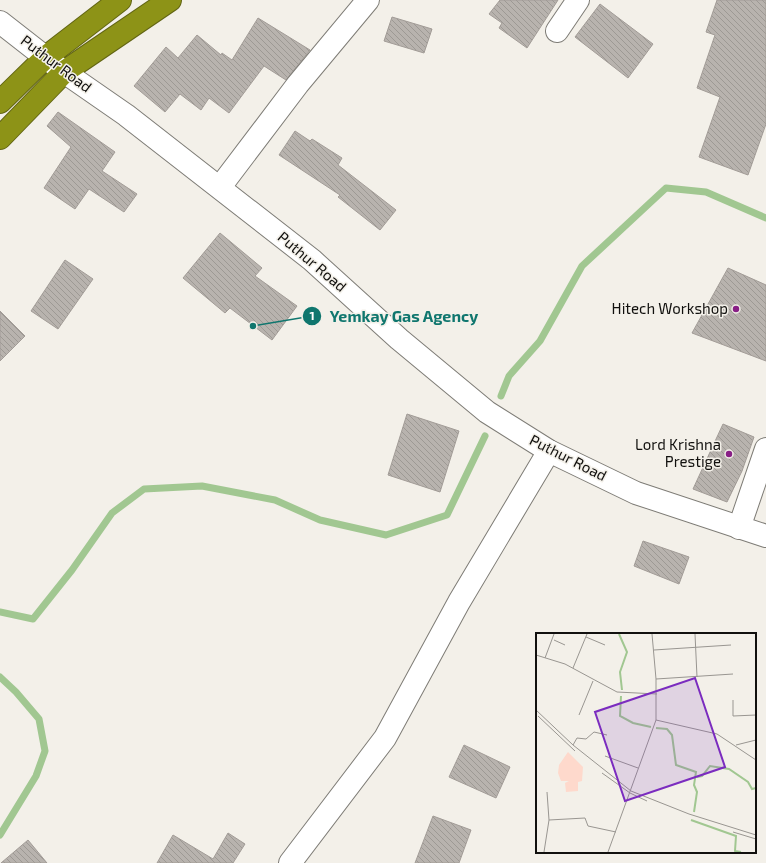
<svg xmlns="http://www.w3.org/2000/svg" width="766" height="863" font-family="'Exo 2',sans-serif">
	<defs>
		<pattern id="building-back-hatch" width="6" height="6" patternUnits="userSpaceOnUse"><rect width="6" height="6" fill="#b8b3ae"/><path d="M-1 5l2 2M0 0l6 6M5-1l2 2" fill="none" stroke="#9d9994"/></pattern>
	</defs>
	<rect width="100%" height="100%" fill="#f3f0e9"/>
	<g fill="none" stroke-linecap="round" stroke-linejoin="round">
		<!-- stream -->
		<g stroke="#a1c791" stroke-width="7">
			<path d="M501,396L509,376L540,341L582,266L666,188L706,192L766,218"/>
			<path d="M0,612L33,619L72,570L112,513L144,489L202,486L275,500L320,520L386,535L447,515L485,436"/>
			<path d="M0,677L16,692L39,719L45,751L36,776L0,835"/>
		</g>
	</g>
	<!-- building -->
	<g fill="url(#building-back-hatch)" stroke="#a29c97">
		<path d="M500,0H558L527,48L499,28L502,23L489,14Z"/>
		<path d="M717,0H766V124L748,175L699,157L720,97L697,88L715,35L706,32Z"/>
		<path d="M600,4L653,44L628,78L575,37Z"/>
		<path d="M392,17L432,29L424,53L384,41Z"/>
		<path d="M258,18L310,50L286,80L264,66L229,113L209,98L201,110L180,94L165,112L134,86L166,47L178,58L197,35L221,55L222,53L232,60Z"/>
		<path d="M58,112L115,152L102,171L137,194L124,212L89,189L75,209L44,188L71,147L47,126Z"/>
		<path d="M295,131L310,141L312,139L342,158L338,165L396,210L380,230L338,197L340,195L279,155Z"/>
		<path d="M220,233L262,268L255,276L297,306L272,340L230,308L225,313L183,278Z"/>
		<path d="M65,260L93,279L58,329L31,311Z"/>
		<path d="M728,268L766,285V361L692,333Z"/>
		<path d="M0,311L25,336L0,361Z"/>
		<path d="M407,414L459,431L440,492L388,475Z"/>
		<path d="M723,424L754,437L742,471L727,502L693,489Z"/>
		<path d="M643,541L689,557L679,584L634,566Z"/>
		<path d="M464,745L510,767L496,798L449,777Z"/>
		<path d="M433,816L471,830L459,863H415Z"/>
		<path d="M228,833L245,844L233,863H157L173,835L213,859Z"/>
		<path d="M28,840L47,863H1Z"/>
	</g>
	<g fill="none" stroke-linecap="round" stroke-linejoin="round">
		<defs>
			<g id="minor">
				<path d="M0,22L64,72L126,115L312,260L399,339L487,412L549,451L636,493L766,536"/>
				<path d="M557,31L578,0"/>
				<path d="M220,187L298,84L368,0"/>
				<path d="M739,528L766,449"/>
				<path d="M290,863L385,738L459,602L549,451"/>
			</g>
			<g id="highway">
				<path d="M0,102L46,57L120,0"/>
				<path d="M0,138L64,72L170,0"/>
			</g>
		</defs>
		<!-- minor casing -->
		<use href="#minor" stroke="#7e7c76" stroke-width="24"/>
		<!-- highway casing -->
		<use href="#highway" stroke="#626514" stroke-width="24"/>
		<!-- minor -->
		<use href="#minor" stroke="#fff" stroke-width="22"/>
		<!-- highway -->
		<use href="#highway" stroke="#8d9317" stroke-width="22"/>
	</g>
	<!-- markers -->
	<g fill="#881f86" stroke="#f3f0e9" stroke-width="1.5">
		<circle cx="736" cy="309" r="4"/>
		<circle cx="729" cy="454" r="4"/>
	</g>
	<g text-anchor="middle" stroke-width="3" stroke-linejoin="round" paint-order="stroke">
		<!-- street labels -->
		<g font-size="15" fill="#11100e" stroke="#f3f0e9">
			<text transform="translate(56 64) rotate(37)" y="5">Puthur Road</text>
			<text transform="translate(312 262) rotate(40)" y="5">Puthur Road</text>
			<text transform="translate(568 458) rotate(27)" y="5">Puthur Road</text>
		</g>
		<!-- poi labels -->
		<g font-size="15" fill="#11100e" stroke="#f3f0e9" text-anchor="end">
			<text x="728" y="314">Hitech Workshop</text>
			<text x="721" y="450">Lord Krishna<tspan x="721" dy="17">Prestige</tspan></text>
		</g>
	</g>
	<!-- overview -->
	<g transform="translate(536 633)">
		<rect width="220" height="220" fill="#f3f0e9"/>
		<path d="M32,119L47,134L46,148L42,149V158L30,159L29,150L33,148H25L22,140L23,132Z" fill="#fed9cc"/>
		<path fill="none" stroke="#a1c791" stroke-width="2" d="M83,1L91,19L84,39L86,57M85,63L84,83L97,90L115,94M120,95L131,96L136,102L140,132L160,139L158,152L161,159L158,179M161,144L166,143L174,133L193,136L212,149L216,156L220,155M155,187L200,203L199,218L205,219"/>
		<path fill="none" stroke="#999691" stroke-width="1" d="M159,1L161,44M50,4L69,12M18,7L29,12M118,17L195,12M0,22L29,31L81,59L121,61M9,25L18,1M37,35L51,1M120,46L197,41M197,67V83L220,82M0,77L37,112L95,158L153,181L220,202M43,82L57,48M2,83L39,118M120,87L181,101L220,127M37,112L41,105L50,106L58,99L71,102M200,112L220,107M69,123L102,135M66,140L94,160L111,168M13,187L49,185L52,193L80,199M197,199L220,206M8,219L13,187L11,159M72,219L120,87V46L116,1"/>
		<path fill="#7b2cbf" fill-opacity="0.15" stroke="#7b2cbf" stroke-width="2" d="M159,45L189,134L89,168L59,79Z"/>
		<rect width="220" height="220" fill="none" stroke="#11100e" stroke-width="2"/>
	</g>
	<!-- callouts -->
	<path fill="none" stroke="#0f766e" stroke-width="1.5" d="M253 326L312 316"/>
	<g fill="#0f766e" stroke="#f3f0e9" stroke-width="1.5">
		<circle cx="253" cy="326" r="4"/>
		<circle cx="312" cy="316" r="10"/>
	</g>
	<g font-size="12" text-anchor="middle" font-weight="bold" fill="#fff">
		<text x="312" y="320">1</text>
	</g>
	<g font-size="16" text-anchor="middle" font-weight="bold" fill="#0f766e" stroke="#f3f0e9" stroke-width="3" stroke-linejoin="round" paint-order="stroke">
		<text x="404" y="322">Yemkay Gas Agency</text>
	</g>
</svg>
